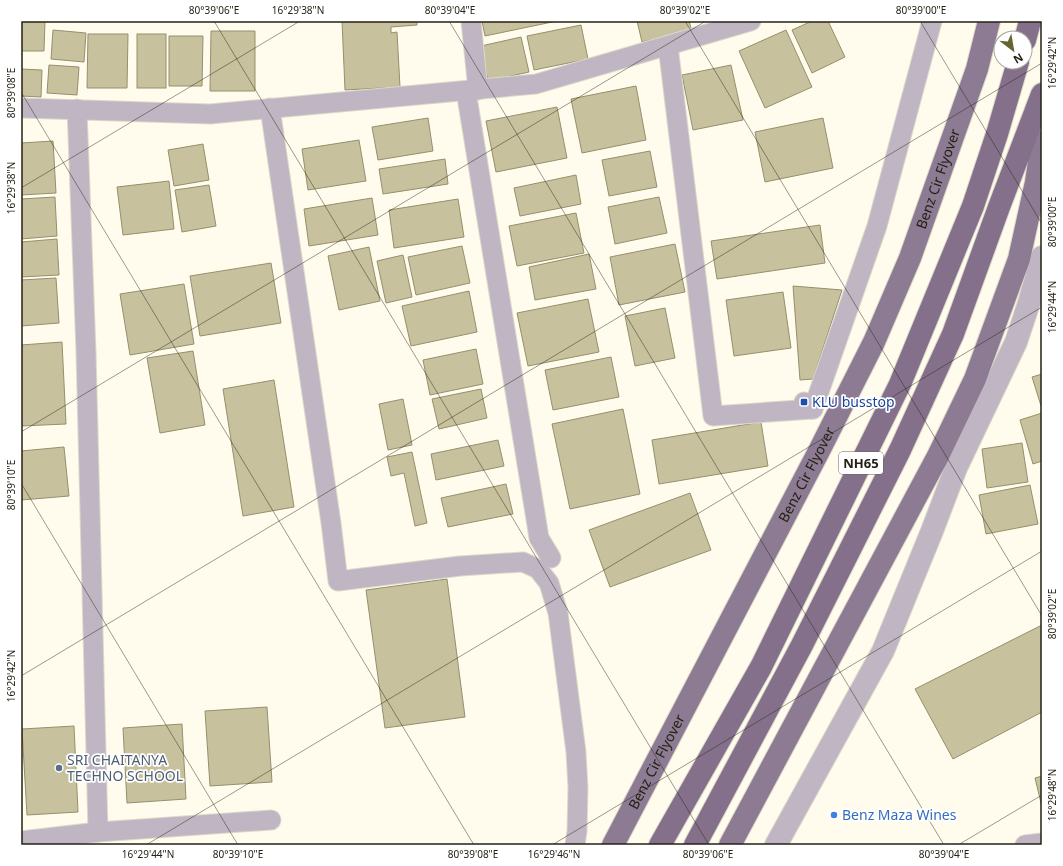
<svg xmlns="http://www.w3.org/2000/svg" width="1063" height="866" font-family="'Noto Sans',sans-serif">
	<rect width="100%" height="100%" fill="#fffced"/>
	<!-- building -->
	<g fill="#c8c19d" stroke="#968f6c">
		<path d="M21,21H45L44,51H21Z"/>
		<path d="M342,21H417V25L391,27V33L397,32L400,87L345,90Z"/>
		<path d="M482,21H557L485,36Z"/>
		<path d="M637,21H689L692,31L642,42Z"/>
		<path d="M812,21H828L845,57L812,73L792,30Z"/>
		<path d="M581,25L588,59L534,70L527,36Z"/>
		<path d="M53,30L86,33L84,62L51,59Z"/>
		<path d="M786,30L812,87L765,108L739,51Z"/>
		<path d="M211,31H255V91H210Z"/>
		<path d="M88,34H128L127,88H87Z"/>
		<rect x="137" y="34" width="29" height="54"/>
		<path d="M169,36H203L202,86H169Z"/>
		<path d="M521,37L529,72L488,81L481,46Z"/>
		<path d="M49,65L79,67L77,95L47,93Z"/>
		<path d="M731,65L743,120L693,130L682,75Z"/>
		<path d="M21,69L42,70L41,97L21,96Z"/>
		<path d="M636,86L646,140L582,153L571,99Z"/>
		<path d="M557,107L567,158L496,172L486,121Z"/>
		<path d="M428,118L433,151L378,160L372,127Z"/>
		<path d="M823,118L833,168L765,182L755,132Z"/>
		<path d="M359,140L366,181L308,190L302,149Z"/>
		<path d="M53,141L56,193L21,195V143Z"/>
		<path d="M203,144L209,180L174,186L168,150Z"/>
		<path d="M650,151L657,187L609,196L602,160Z"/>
		<path d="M445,159L448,184L383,194L379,169Z"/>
		<path d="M576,175L581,204L520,216L514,188Z"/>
		<path d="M169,181L174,229L123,235L117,187Z"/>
		<path d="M209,185L216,226L182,232L175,190Z"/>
		<path d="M55,197L57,236L21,239V199Z"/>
		<path d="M659,197L667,233L615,244L608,207Z"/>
		<path d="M372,198L378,235L309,246L304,209Z"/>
		<path d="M458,199L464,237L394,248L389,210Z"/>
		<path d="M576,213L584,253L517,266L509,226Z"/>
		<path d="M820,225L825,263L717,279L711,241Z"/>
		<path d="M57,239L59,275L21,277V242Z"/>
		<path d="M675,244L685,292L619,305L610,257Z"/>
		<path d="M462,246L470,283L416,295L408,257Z"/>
		<path d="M369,247L380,301L339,310L328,256Z"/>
		<path d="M589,254L596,289L535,300L529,267Z"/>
		<path d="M403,255L412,297L386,303L377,261Z"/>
		<path d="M271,263L281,323L200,336L190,276Z"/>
		<path d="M56,278L59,323L21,326V280Z"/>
		<path d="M184,284L194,344L130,355L120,294Z"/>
		<path d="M793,286L842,290L813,379L800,380Z"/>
		<path d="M469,291L477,332L411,346L402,306Z"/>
		<path d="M783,292L791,348L734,356L726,300Z"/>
		<path d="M588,299L599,352L528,366L517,313Z"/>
		<path d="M665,308L675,358L635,366L625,316Z"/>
		<path d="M62,342L66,424L21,426V345Z"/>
		<path d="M476,349L483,384L430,395L423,360Z"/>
		<path d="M193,351L205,425L160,433L147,358Z"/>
		<path d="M611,357L619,397L553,410L545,370Z"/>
		<path d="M1042,374V409L1032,377Z"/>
		<path d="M274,380L294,507L243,516L223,389Z"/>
		<path d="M481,389L487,418L439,429L432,399Z"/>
		<path d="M403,399L412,445L388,450L379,404Z"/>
		<path d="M623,409L640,494L570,509L552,424Z"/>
		<path d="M1042,413V461L1033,464L1020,420Z"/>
		<path d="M761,422L768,466L659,484L652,440Z"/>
		<path d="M498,440L504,466L436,480L431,454Z"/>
		<path d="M1022,443L1028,482L987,488L982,449Z"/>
		<path d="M64,447L69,496L21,500V451Z"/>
		<path d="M412,452L427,523L415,526L404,473L391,476L387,457Z"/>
		<path d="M506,484L513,514L448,527L441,498Z"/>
		<path d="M1030,485L1038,524L986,534L979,495Z"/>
		<path d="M690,493L711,550L610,587L589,530Z"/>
		<path d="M447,579L465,717L385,728L366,590Z"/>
		<path d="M1042,625V712L953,759L915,689Z"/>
		<path d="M267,707L272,782L210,786L205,711Z"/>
		<path d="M182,724L186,799L127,803L123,728Z"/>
		<path d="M74,726L78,812L27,815L22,729Z"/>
		<path d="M1042,776V807L1035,778Z"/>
	</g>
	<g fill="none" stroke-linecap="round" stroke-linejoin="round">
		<defs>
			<g id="minor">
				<path d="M471,21L478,90"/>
				<path d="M668,46L713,416L813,409L804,402"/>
				<path d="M466,91L535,513L539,538L551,558"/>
				<path d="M21,108L210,114L536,84L751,21"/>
				<path d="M270,108L331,523L338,581L460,566L523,562L538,569L549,583L558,613L576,752L578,788L577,831L575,845"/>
				<path d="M77,109L86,352L98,832"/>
				<path d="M813,409L877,226L932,21"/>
				<path d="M21,841L98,832L271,820"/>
				<path d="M1025,845L1042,843"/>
			</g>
			<path id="tertiary" d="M776,845L883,651L932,531L956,468L1016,342L1029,303L1042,257"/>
			<g id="primary">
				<path id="s1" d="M613,845L819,451L874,342L910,258L977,69L989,21"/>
				<path d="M730,845L938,456L975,379L1019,259L1036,182L1042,142"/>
			</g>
			<g id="trunk">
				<path d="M1025,40L1030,21"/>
				<path d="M660,845L761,667L900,384L973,206L997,134L1018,62"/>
				<path d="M695,845L802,645L900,450L953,334L999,207L1042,94"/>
			</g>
		</defs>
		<!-- minor casing -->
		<use href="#minor" stroke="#dcd9ca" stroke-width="21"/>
		<!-- tertiary casing -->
		<use href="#tertiary" stroke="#dcd9ca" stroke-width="24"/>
		<!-- primary casing -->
		<use href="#primary" stroke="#dcd9ca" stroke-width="24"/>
		<!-- trunk casing -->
		<use href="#trunk" stroke="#dcd9ca" stroke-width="24"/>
		<!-- minor -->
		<use href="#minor" stroke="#c0b5c3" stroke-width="19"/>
		<!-- tertiary -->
		<use href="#tertiary" stroke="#c0b5c3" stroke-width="22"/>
		<!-- primary -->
		<use href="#primary" stroke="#8d7a93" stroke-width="22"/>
		<!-- trunk -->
		<use href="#trunk" stroke="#84708a" stroke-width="22"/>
	</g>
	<!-- ticks -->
	<path fill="none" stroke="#252215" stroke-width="1" stroke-opacity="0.45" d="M214,21L709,845M449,21L944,845M685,21L1042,616M920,21L1042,224M21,92L474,845M21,188L300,21M21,432L706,21M21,483L238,845M21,676L1042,63M146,845L1042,307M552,845L1042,551M958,845L1042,795"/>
	<!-- markers -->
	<rect fill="#1a4fb4" stroke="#fff" stroke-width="1.5" x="800" y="398" width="8" height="8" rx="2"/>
	<circle fill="#5c6f8a" stroke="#fff" stroke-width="1.5" cx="59" cy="768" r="4"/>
	<circle fill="#3f7fe0" stroke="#fff" stroke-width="1.5" cx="834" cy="815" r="4"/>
	<g text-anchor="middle" stroke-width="3.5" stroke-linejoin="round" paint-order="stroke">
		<!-- shield labels -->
		<rect fill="#fff" stroke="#66645b" stroke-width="1" x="839" y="452" width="44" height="22" rx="3"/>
		<g font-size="13" font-weight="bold" fill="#252215">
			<text x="861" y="468">NH65</text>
		</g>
		<!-- street labels -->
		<g font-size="14" fill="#252215" stroke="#fff">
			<text dy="5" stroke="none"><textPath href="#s1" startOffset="742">Benz Cir Flyover</textPath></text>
			<text dy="5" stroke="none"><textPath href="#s1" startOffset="418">Benz Cir Flyover</textPath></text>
			<text dy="5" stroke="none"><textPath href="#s1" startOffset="94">Benz Cir Flyover</textPath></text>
		</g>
		<!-- transit labels -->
		<g font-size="14" fill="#164399" stroke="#fff" text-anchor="start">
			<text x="812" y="407">KLU busstop</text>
		</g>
		<!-- service labels -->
		<g font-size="14" fill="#4e5e75" stroke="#fff" text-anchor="start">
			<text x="67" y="765">SRI CHAITANYA<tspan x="67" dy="16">TECHNO SCHOOL</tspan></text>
		</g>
		<!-- shop labels -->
		<g font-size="14" fill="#366cbe" stroke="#fff" text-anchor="start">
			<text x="842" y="820">Benz Maza Wines</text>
		</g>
	</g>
	<!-- border -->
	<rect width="1063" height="866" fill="none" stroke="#ffffff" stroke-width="44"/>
	<!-- north arrow -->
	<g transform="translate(1013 50) rotate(149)"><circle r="19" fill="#ffffff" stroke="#a8a7a1"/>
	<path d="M0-3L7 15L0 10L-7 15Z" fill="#656531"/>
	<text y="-6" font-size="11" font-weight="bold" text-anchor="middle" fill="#252215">N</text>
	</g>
	<rect x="22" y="22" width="1019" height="822" fill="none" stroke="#252215" stroke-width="1.5"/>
	<g font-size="10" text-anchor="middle" fill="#252215">
		<text x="214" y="14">80°39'06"E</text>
		<text x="298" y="14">16°29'38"N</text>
		<text x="450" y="14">80°39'04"E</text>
		<text x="685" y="14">80°39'02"E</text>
		<text x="921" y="14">80°39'00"E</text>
		<text transform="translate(1052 63) rotate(-90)" y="4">16°29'42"N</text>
		<text transform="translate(11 93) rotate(-90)" y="4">80°39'08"E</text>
		<text transform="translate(11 188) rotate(-90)" y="4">16°29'38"N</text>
		<text transform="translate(1052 222) rotate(-90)" y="4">80°39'00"E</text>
		<text transform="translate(1052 307) rotate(-90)" y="4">16°29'44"N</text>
		<text transform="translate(11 485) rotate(-90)" y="4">80°39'10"E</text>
		<text transform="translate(1052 614) rotate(-90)" y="4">80°39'02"E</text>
		<text transform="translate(11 676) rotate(-90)" y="4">16°29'42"N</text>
		<text transform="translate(1052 795) rotate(-90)" y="4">16°29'48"N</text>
		<text x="148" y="858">16°29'44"N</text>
		<text x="238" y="858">80°39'10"E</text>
		<text x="473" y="858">80°39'08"E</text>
		<text x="554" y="858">16°29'46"N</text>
		<text x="708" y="858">80°39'06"E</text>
		<text x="944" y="858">80°39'04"E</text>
	</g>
</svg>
